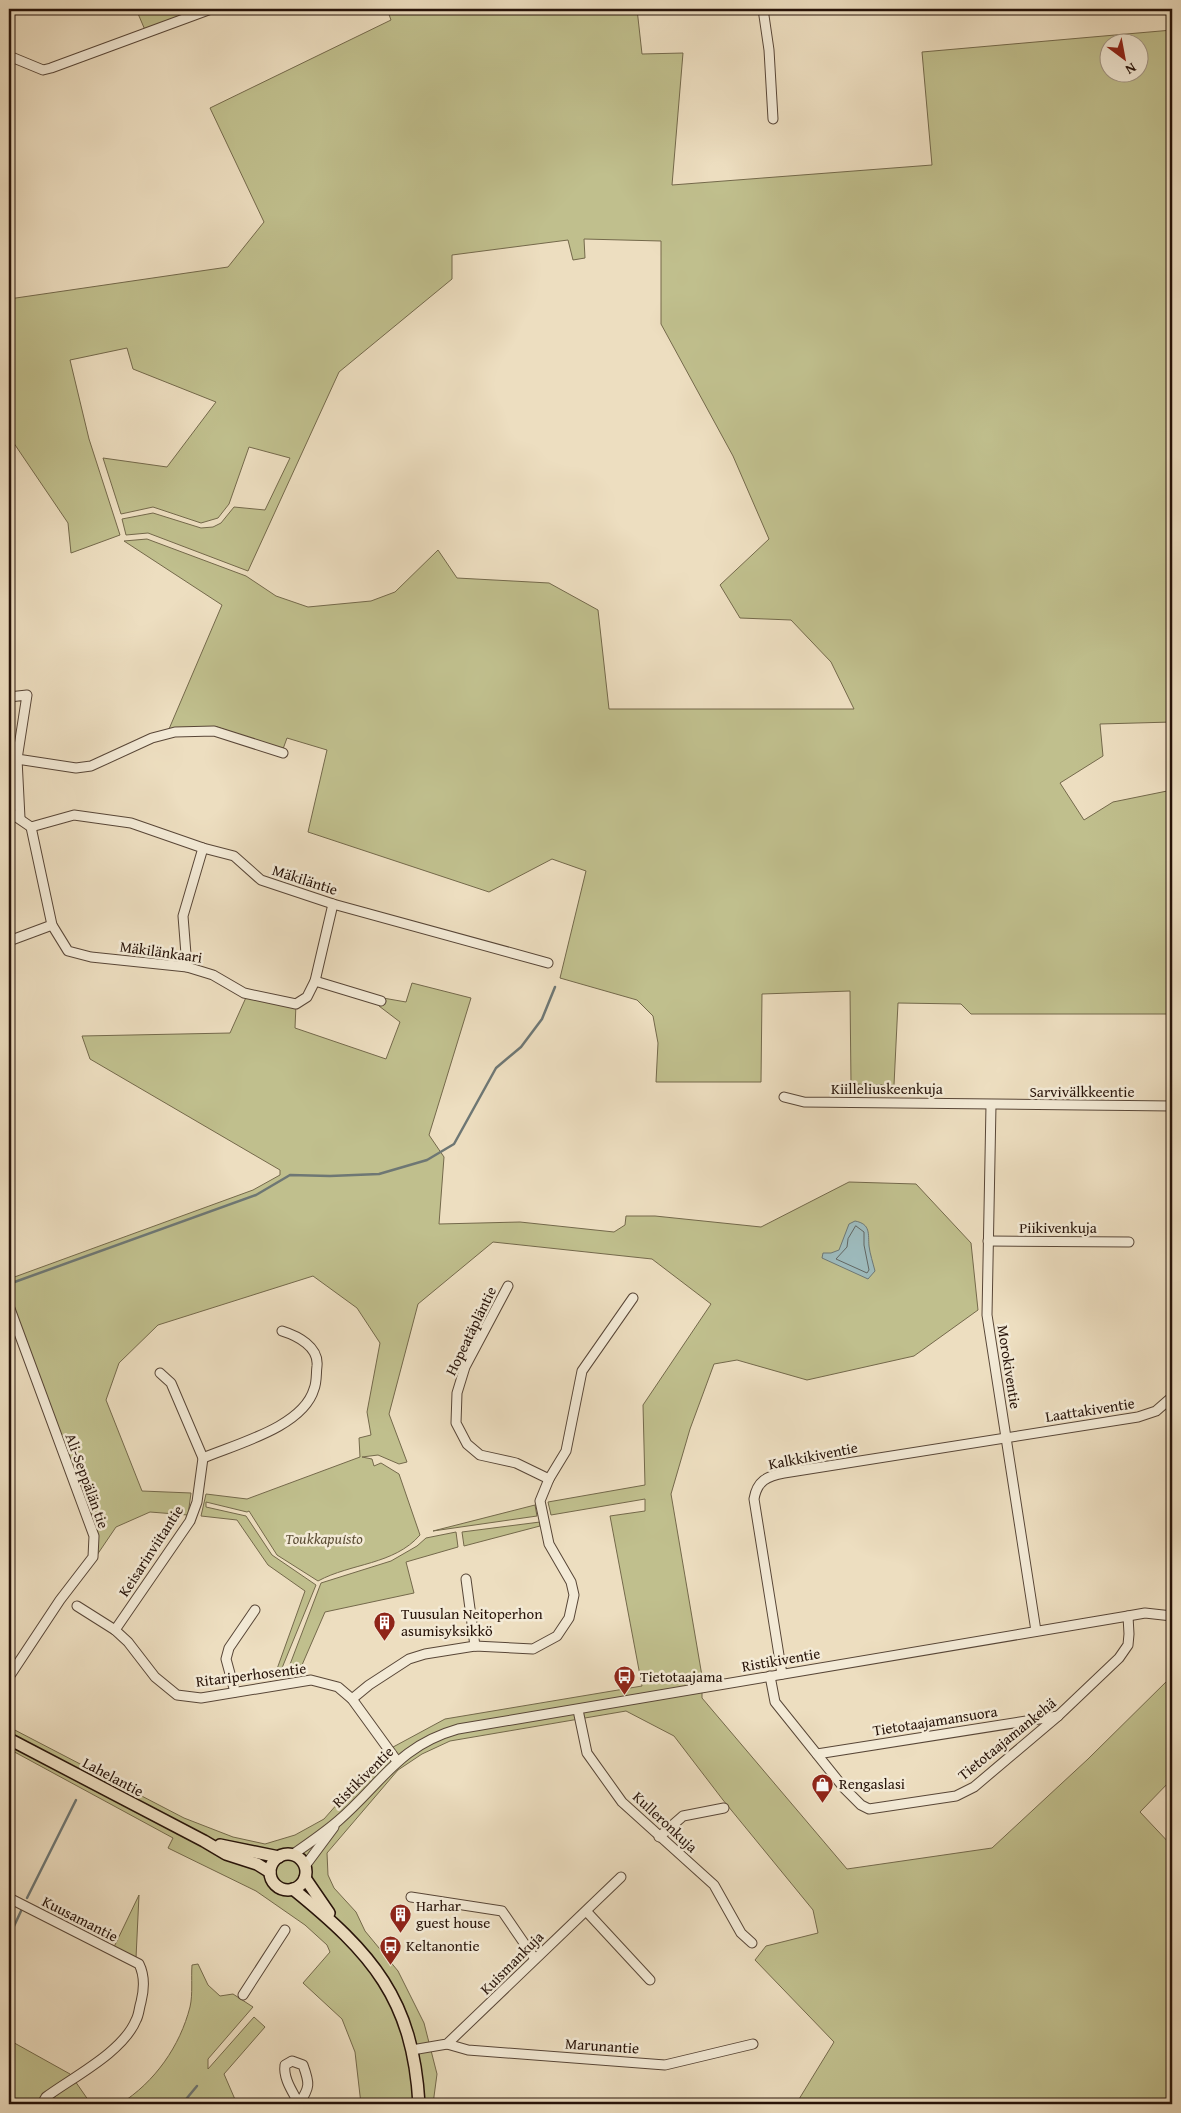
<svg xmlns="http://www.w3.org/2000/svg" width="1181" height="2113" font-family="'Gentium Book Plus',serif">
	<rect width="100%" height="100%" fill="#eddec0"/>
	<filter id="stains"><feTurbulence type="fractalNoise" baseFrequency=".004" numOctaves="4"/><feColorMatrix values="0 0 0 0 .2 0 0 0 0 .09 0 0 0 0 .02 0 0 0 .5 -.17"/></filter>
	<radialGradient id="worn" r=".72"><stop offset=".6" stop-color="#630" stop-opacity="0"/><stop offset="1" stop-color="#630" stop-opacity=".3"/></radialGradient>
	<!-- green -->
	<g fill="#c0bf8d" stroke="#74694b" fill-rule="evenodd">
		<path d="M136,9H200L145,30Z"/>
		<path d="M387,9H637L642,54L683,53L672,185L932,165L922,52L1172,30V722L1100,724L1103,756L1060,783L1084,820L1113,802L1172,790V1014H971L961,1004L898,1003L894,1085L851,1084L850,991L762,994L761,1082H656L658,1043L653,1016L637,1000L560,978L586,871L552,859L489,892L308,832L327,750L287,738L283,749L217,727L169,729L222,605L124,541L147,539L246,576L276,596L308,607L371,601L395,592L438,550L457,578L549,583L598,610L609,709H854L831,662L791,620L740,618L720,585L769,539L733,456L661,324V241L584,239L585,258L573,260L568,240L452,255V279L339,372L248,571L148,533L126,535L122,519L153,513L201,528L213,527L221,523L234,507L265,510L290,458L249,447L229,504L218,518L201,523L153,507L121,514L103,458L167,467L216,402L133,369L127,348L70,360L89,439L120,535L71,553L68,523L9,436V299L228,267L264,222L210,108L391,20ZM1108,42H1138V72H1108Z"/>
		<path d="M412,983L471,998L429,1135L444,1157L439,1224L520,1222L614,1232L625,1225L626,1216H655L761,1227L849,1182L916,1184L971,1243L978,1310L914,1356L807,1380L737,1360L714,1364L690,1429L671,1494L702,1676V1698L847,1869L992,1848L1088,1759L1172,1676V1779L1140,1812L1172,1846V2104H796L834,2042L755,1960L766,1946L818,1933L813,1910L723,1800L674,1736L626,1711L450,1741L422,1754L398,1770L327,1853L328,1875L334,1888L356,1912L365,1931L398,1971L424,2023L437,2074L433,2104H361L355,2052L342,2019L303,1983L330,1952L327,1945L305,1925L256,1891L168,1848L173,1838L9,1749V1727L184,1818L233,1837L265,1844L295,1835L324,1819L382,1753L445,1719L642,1686L610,1516L645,1511V1499L551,1515L548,1502L645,1485L643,1405L711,1304L652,1259L493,1242L418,1304L389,1414L407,1462L399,1464L378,1455L362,1457L372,1459L374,1466L381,1463L399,1474L420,1535C394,1565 351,1563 318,1581L277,1555L249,1511L247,1512L206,1502V1507L246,1516L272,1555L316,1585L282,1668L277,1669L305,1591L268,1565L237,1520L201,1516L206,1494L247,1499L360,1457L359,1438L371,1435L367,1412L380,1343L357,1308L313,1276L158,1325L119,1363L106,1400L142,1491L191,1493L188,1515L150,1512L116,1527L97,1555L35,1385L9,1318V1279L253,1190L280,1175V1170L90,1059L82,1036L230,1033L248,993L296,1004L295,1028L386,1059L400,1022L379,1006L383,998L406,1002Z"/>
		<path d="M535,1505L537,1516L433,1531Z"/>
		<path d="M540,1522V1526L464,1546L462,1532Z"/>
		<path d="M456,1532L458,1547L406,1562L414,1593L325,1612L302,1665L289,1667L321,1583L391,1561L417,1546L426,1538Z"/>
		<path d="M139,1895L136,1958L114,1947Z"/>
		<path d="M198,1964L208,1985L220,1996L233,1994L253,2007L208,2059V2069L254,2017L265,2027L224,2074L237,2104H120C155,2082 180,2046 190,2007C193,1994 191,1978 192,1965Z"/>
		<path d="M9,2040L70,2074L71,2075L44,2095L37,2104H9Z"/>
		<path d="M75,2081L91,2104H54L52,2099Z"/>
	</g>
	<!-- water -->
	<path fill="#9dbabc" stroke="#6e7774" d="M855,1221C871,1224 868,1234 869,1246C870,1254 873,1263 875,1271L868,1279L822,1258L823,1253H831L839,1250L849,1224Z"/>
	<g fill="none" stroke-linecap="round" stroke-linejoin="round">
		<!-- shore -->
		<path stroke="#626662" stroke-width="1" d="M856,1226L864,1232V1245L869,1270L867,1273L836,1259L847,1247L848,1239Z"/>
		<!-- stream -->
		<g stroke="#6e7774" stroke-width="2.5">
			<path d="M9,1284L256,1195L290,1175L330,1176L379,1174L427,1160L454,1144L496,1068L521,1047L542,1019L555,987"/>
			<path d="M27,1898L76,1800"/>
			<path d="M9,1937L21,1911"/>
			<path d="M182,2104L197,2086"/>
		</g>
		<defs>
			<g id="minor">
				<path d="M763,9L769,50L773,119"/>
				<path d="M9,56L43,70L51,68L211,9"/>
				<path d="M9,697L27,695L17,759L20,818"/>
				<path d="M17,759L76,768L91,766L152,738L175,732L214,731L283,753"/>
				<path d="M9,812L31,827"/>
				<path d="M31,827L74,815L131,823L203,848L234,856L261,880L333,904L548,963"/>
				<path d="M31,827L52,925L68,951L91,957L187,967L213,975L244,993L296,1004L307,997L315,981L333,904"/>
				<path d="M9,941L52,925"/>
				<path d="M187,967L183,916L203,848"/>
				<path d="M315,981L381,1001"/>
				<path d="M784,1097L804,1102L1172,1106"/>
				<path d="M991,1105L987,1315L1036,1631"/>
				<path d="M988,1241L1129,1242"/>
				<path d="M508,1286L465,1367L457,1393L456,1423L467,1444L480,1455L516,1463L549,1479"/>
				<path d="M9,1306L94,1536L93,1557L60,1600L9,1677"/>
				<path d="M203,1458C236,1444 303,1427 314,1389C317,1382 316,1373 317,1366C319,1347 298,1336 282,1331"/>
				<path d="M466,1579L475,1646"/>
				<path d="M77,1606L115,1630L128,1642L155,1677L177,1695L201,1698L311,1680L338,1687L352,1699L397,1761"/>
				<path d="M115,1630L190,1521L197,1502L203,1458L171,1383L160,1373"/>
				<path d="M782,1674L754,1499C757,1481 767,1476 784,1473L1138,1417L1156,1411L1172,1397"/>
				<path d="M770,1676L775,1702L844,1788L861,1805L869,1809L956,1796L974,1787L1058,1716L1119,1658L1128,1645L1129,1634L1128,1616"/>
				<path d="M235,1692L226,1659L229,1648L255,1610"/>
				<path d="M352,1699L369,1685L409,1659L425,1654L475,1646L533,1649L557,1636L569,1618L574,1595L571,1582L549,1544L540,1501L549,1479L566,1451L582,1371L633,1298"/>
				<path d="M578,1710L587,1753L622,1802L714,1885L741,1933L752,1943"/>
				<path d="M817,1754L1058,1716"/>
				<path d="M659,1837L683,1816L724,1808"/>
				<path d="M292,1855C308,1844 324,1833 338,1821C382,1783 398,1746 458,1729L1128,1616L1145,1613L1172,1616"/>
				<path d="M305,1866L334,1827"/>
				<path d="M411,1897L502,1911L535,1959"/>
				<path d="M9,1898L139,1964C145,1976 144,1990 141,2002C139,2008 139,2015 136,2020C123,2052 73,2077 46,2097L42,2104"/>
				<path d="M587,1912L650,1980"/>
				<path d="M243,1995L285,1930"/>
				<path d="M447,2044L468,2050L665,2065L753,2044"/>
				<path d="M412,2050L447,2044L621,1877"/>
				<path d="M299,2104C310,2087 310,2084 303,2065L292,2061L285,2065C283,2079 293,2092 299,2104"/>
			</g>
			<g id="major">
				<path d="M9,1739L204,1841L226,1854L257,1864L270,1872"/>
				<path d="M220,1845L279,1857"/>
				<circle cx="288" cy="1872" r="18"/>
				<path d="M305,1878L329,1913"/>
				<path d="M293,1889C372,1953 413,1999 419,2104"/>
			</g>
		</defs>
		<!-- minor casing -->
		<use href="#minor" stroke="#584637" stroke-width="11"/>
		<!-- major casing -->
		<use href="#major" stroke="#271309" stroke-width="14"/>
		<!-- minor -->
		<use href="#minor" stroke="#f3ead6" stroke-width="9"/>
		<!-- major -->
		<use href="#major" stroke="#eddec0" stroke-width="11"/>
	</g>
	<!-- icons -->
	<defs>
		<symbol id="building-pin" viewBox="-11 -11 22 30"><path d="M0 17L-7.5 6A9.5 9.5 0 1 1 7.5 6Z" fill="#8f2418" stroke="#f3ead6"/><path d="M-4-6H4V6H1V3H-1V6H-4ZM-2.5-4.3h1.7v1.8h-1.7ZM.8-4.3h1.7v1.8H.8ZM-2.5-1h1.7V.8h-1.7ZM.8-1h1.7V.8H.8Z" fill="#fff"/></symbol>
		<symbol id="bus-pin" viewBox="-11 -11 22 30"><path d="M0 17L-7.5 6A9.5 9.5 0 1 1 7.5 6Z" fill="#8f2418" stroke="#f3ead6"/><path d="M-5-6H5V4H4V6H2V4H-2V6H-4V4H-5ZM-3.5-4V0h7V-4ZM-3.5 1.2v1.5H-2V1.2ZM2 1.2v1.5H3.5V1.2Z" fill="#fff"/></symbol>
		<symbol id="shop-pin" viewBox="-11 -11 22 30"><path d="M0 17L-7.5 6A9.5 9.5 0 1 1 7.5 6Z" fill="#8f2418" stroke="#f3ead6"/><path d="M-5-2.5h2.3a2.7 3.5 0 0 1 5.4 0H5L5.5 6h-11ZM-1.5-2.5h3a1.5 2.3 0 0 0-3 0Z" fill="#fff"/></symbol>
	</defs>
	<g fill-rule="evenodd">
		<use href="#building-pin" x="372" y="1610" width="25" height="34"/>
		<use href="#bus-pin" x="612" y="1664" width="25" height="34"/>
		<use href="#shop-pin" x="810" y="1772" width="25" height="34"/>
		<use href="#building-pin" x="388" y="1902" width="25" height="34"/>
		<use href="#bus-pin" x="378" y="1934" width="25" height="34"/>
	</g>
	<g text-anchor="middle" stroke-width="5" stroke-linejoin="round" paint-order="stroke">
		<!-- street labels -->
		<g font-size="15" fill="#271309" stroke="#f3ead6">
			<text transform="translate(305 880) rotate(18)" y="5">Mäkiläntie</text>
			<text transform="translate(161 952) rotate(8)" y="5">Mäkilänkaari</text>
			<text x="887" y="1094">Kiilleliuskeenkuja</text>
			<text x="1082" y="1097">Sarvivälkkeentie</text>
			<text x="1058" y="1233">Piikivenkuja</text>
			<text transform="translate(471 1331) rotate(-64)" y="5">Hopeatäpläntie</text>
			<text transform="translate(1009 1367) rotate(81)" y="5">Morokiventie</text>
			<text transform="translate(1090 1410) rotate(-9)" y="5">Laattakiventie</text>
			<text transform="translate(813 1456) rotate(-11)" y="5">Kalkkikiventie</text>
			<text transform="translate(87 1481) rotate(70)" y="5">Ali-Seppälän tie</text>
			<text transform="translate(151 1551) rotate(-57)" y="5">Keisarinviitantie</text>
			<text transform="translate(781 1660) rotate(-10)" y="5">Ristikiventie</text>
			<text transform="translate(251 1675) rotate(-7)" y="5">Ritariperhosentie</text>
			<text transform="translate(935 1721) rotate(-9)" y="5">Tietotaajamansuora</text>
			<text transform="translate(1007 1739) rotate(-39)" y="5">Tietotaajamankehä</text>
			<text transform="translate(113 1777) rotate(28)" y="5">Lahelantie</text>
			<text transform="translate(363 1777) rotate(-45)" y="5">Ristikiventie</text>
			<text transform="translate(665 1822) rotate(43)" y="5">Kulleronkuja</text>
			<text transform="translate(80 1919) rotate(27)" y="5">Kuusamantie</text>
			<text transform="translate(512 1963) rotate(-45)" y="5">Kuismankuja</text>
			<text transform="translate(602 2046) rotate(4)" y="5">Marunantie</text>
		</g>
		<!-- park labels -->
		<g font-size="15" font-style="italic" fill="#5d4f37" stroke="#f3ead6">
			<text x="324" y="1544">Toukkapuisto</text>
		</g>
		<!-- poi labels -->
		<g font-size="15" fill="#271309" stroke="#f3ead6" text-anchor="start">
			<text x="401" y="1619">Tuusulan Neitoperhon<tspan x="401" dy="17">asumisyksikkö</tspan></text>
			<text x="640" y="1682">Tietotaajama</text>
			<text x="839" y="1789">Rengaslasi</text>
			<text x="416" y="1911">Harhar<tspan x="416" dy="17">guest house</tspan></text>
			<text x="406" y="1951">Keltanontie</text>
		</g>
	</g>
	<!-- margin -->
	<rect width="1181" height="2113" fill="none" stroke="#eddec0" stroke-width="30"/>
	<rect x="10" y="10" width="1161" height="2093" fill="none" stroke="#271309" stroke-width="2.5"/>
	<rect x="15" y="15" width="1151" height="2083" fill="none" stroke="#271309"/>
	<!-- north arrow -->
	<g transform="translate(1124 58) rotate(148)"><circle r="24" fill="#f3ead6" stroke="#a19484"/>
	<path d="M0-4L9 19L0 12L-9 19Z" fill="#8f2418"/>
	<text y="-8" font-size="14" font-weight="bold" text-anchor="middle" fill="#271309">N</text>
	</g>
	<rect width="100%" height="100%" filter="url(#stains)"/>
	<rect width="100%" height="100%" fill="url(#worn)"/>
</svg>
